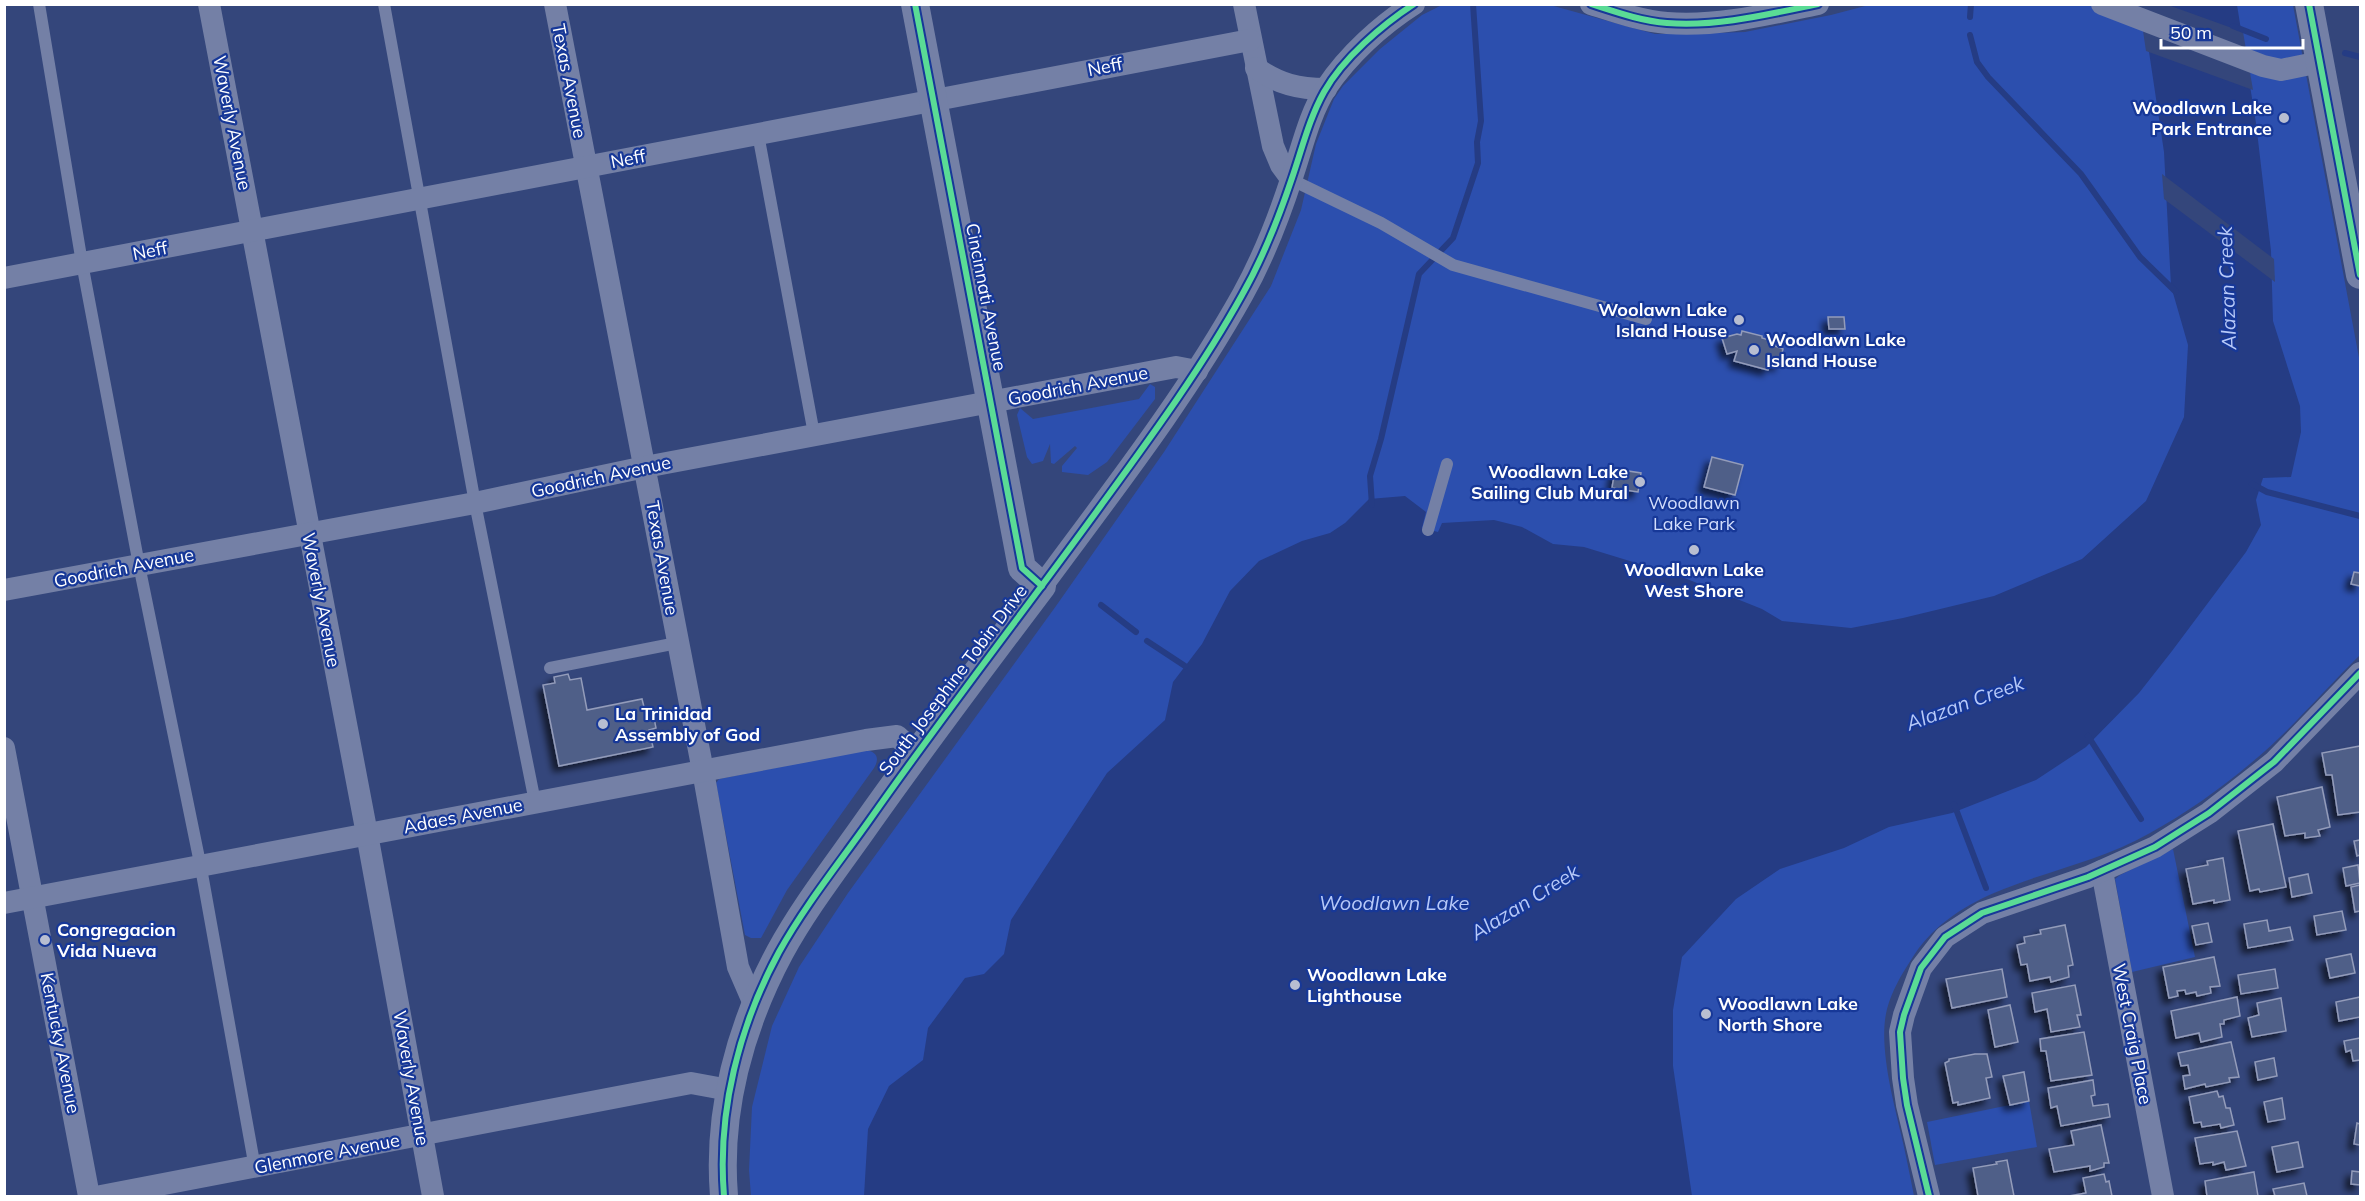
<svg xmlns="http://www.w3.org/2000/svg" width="2365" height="1201" font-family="Mulish,sans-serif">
	<defs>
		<filter id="shadow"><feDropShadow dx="-5.5" dy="5.5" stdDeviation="3" flood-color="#0009"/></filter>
	</defs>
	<rect width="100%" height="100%" fill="#34467b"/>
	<!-- green -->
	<g fill="#2c4fae">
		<path d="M1444,4L1550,5L1655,34H1688L1745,32L1831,15L1869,5H2293L2360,363V655C2324,690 2290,731 2251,763C2220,789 2185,814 2150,833C2101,861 2045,871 1994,893C1960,908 1930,928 1911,960C1901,975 1892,991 1887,1009C1878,1045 1893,1099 1901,1134C1906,1155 1910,1176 1914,1196H751L749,1170L752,1107L772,1026L799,967L848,893L1056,606L1164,452L1271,286L1301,210L1316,144L1334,99L1343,86L1380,49L1422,15Z"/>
		<path d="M1150,384L1155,387V399L1107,462L1088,475L1062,472V466L1077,448L1075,446L1054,464L1051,463L1050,444L1043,461L1032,464L1027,457L1017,415L1020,408L1033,419L1139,399Z"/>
		<path d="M864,750C877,751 880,758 874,768L787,890L761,938H751L745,935L716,783L719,779Z"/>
		<path d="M2173,849L2195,957L2132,972L2115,879L2120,875Z"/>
		<path d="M2029,1101L2037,1147L1935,1165L1927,1122Z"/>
	</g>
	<!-- water -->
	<path fill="#253c84" d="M2142,5H2237L2256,123L2271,251L2273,321L2300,406L2301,432L2291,477L2263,478L2256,500L2261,525L2246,552L2172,651L2139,693L2086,747L2036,780L1952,813L1889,827L1844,848L1780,869L1736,899L1682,957L1673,1010V1066L1692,1196H864L868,1129L889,1086L923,1060L928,1028L965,978L984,974L1004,954L1011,920L1107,773L1165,720L1173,682L1202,644L1230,591L1259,561L1302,541L1330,533L1345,523L1369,499L1405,496L1426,512L1422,528L1438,532L1442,523L1494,520L1522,527L1553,544L1584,547L1682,577L1762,609L1782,621L1851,628L1903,618L1994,596L2082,559L2146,501L2184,417L2188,345L2171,286L2164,152Z"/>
	<!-- pier -->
	<g fill="#34467b">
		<path d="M2139,4L2168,5L2243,32L2253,90L2146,51Z"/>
		<path d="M2162,174L2274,259L2275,282L2164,199Z"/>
	</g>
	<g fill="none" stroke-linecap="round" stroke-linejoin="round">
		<!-- stream -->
		<g stroke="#253c84" stroke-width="6">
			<path d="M1970,17L1971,4"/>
			<path d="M2233,26L2266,39"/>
			<path d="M1970,35L1977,62L1988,77L2081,174L2140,257L2176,292"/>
			<path d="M2345,53L2360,57"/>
			<path d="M2252,484L2267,492L2360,516"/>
			<path d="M1372,505L1370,476L1381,439L1419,274L1453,238L1478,163L1477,142L1481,121L1473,4"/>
			<path d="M1101,605L1136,632"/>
			<path d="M1147,641L1185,666"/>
			<path d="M2088,736L2141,819"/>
			<path d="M1954,804L1986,888"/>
		</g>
	</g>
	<!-- building -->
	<g fill="#505e88" stroke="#939cba" stroke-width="1.5" filter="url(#shadow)">
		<path d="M1828,317H1844L1845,329H1829Z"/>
		<path d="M1742,331L1762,336V338L1776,342L1775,346L1783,349L1779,366L1770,363L1768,370L1734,361L1737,351L1727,354L1722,338L1737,334L1741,335Z"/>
		<path d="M1712,457L1743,465L1735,495L1704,487Z"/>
		<path d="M1615,469L1641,473L1638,492L1612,488Z"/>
		<path d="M2354,572L2360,573V586L2351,584Z"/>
		<path d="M568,674L570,680L581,678L587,710L642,699L647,719L654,718L656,728L649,730L653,747L559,766L543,685L555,683L554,677Z"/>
		<path d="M2360,746V812L2338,815L2332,775H2326L2322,753Z"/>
		<path d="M2322,787L2330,827L2318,830L2320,836L2305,838V833L2285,836L2277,797Z"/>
		<path d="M2273,824L2286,887L2260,892L2259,889L2250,891L2238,831Z"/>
		<path d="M2360,840V855L2357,856L2354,841Z"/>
		<path d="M2223,858L2230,900L2214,903V900L2193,904L2186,869L2208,865L2207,861Z"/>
		<path d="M2358,865L2360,883L2346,886L2343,868Z"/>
		<path d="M2308,874L2312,893L2292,897L2289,878Z"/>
		<path d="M2360,885V911L2355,912L2351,887Z"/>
		<path d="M2342,911L2346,930L2317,935L2314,916Z"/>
		<path d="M2267,920L2269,931L2290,927L2293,940L2248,948L2244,924Z"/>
		<path d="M2208,923L2212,942L2196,945L2192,926Z"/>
		<path d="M2065,925L2073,965L2068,966L2069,977L2051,982L2050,977L2030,981L2027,964L2021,965L2017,945L2025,943L2024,937L2041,934L2040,930Z"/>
		<path d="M2351,954L2355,973L2330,978L2326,959Z"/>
		<path d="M2214,957L2220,986L2210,987L2211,993L2197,996L2196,992L2186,994L2185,990L2177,991L2178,996L2169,998L2163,967Z"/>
		<path d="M2002,969L2007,997L1952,1008L1946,979Z"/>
		<path d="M2275,969L2278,988L2241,994L2238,975Z"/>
		<path d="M2075,985L2081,1015H2077L2080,1027L2051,1032L2047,1009L2035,1012L2032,993Z"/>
		<path d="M2237,997L2240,1016L2224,1020V1024H2220L2222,1037L2201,1042L2199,1033L2176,1038L2171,1011Z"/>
		<path d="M2360,997V1017L2339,1021L2336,1002Z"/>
		<path d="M2281,998L2286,1031L2252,1037L2248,1018L2259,1015L2257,1003Z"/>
		<path d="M2010,1005L2018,1042L1995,1047L1988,1010Z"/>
		<path d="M2084,1032L2092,1075L2051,1081L2046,1051H2041L2040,1039Z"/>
		<path d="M2360,1038V1060L2353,1061L2351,1050L2346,1052L2344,1041Z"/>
		<path d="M2231,1042L2239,1077L2229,1078L2230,1082L2206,1087L2205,1084L2185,1089L2183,1076L2190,1075L2188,1065L2181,1066L2178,1053Z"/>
		<path d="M1975,1054H1987L1992,1077L1986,1078L1990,1098L1958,1105V1102L1953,1103L1945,1063L1949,1061V1059Z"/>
		<path d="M2274,1058L2277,1076L2258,1080L2255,1062Z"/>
		<path d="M2024,1072L2029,1101L2010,1105L2003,1076Z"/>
		<path d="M2093,1080L2095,1095L2091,1096L2093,1106L2108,1104L2110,1117L2061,1126L2057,1106L2051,1108L2048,1088Z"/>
		<path d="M2217,1091L2219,1097L2223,1096L2226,1108H2230L2234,1125L2221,1128L2220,1124L2202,1127L2201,1122L2194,1123L2189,1097Z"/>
		<path d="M2282,1098L2285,1119L2268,1122L2264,1102Z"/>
		<path d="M2357,1123L2360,1124V1145L2354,1144Z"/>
		<path d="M2101,1125L2109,1163H2104V1167L2090,1171V1166L2054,1172L2049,1149L2074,1145L2071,1131Z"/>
		<path d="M2237,1131L2246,1166L2226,1170L2224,1162L2213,1165V1162L2200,1164L2195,1138Z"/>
		<path d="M2298,1142L2303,1167L2277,1172L2272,1147Z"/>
		<path d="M2007,1160L2014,1196H1978L1973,1168L1997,1164L1996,1162Z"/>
		<path d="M2352,1171L2360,1172V1185L2351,1184Z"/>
		<path d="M2254,1172L2258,1196H2207L2205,1181Z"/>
		<path d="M2104,1174L2106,1182L2109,1181L2112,1196H2116H2069L2086,1193L2083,1178Z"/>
		<path d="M2304,1183L2307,1196H2275L2273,1189Z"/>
	</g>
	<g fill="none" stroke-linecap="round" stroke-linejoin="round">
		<!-- service -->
		<g stroke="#7480a6" stroke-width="12">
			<path d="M39,4L82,263L139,565L201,868L255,1168"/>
			<path d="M384,4L475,503L535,802"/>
			<path d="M758,134L814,434"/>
			<path d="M1292,180L1381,223L1453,265L1646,319"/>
			<path d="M1428,530L1447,464"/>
			<path d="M550,668L677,643"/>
		</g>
		<!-- minor -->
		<g stroke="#7480a6" stroke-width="22">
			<path d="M209,4L367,834L433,1196"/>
			<path d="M555,4L703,771L738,967L754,1004"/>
			<path d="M1244,4L1273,146L1281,165L1292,180"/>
			<path d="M1591,4C1616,12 1641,21 1667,23C1718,27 1769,14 1818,4"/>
			<path d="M2102,4L2263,66L2281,70L2320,62"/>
			<path d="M1256,68C1279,84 1298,89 1326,89"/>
			<path d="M4,278L1250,40"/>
			<path d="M1042,586C1112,491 1185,398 1243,294C1263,258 1279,217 1292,177C1302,148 1309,115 1326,88C1348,55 1381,25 1414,4"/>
			<path d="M4,590L475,503L645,467L1176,367L1197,371"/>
			<path d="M4,748L89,1196"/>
			<path d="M2102,871L2163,1196"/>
			<path d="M4,903L866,740L897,736L916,753"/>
			<path d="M101,1196L691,1083L729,1090"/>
			<path d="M1929,1196L1907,1105L1903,1078L1900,1032L1904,1015L1921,968L1945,937L1982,913L2088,877L2155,847L2209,813L2274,762L2360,673"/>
		</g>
		<!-- tertiary -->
		<g stroke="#7480a6" stroke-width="28">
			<path d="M2309,4L2360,275"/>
			<path d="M724,1196C717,1111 740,1027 780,952C805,906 839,863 869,820C925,741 983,664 1042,586L1022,568L915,4"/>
		</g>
		<defs>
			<g id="cycleway">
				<path d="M915,4L1022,568L1042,586"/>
				<path d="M1591,4C1616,12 1641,21 1667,23C1718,27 1769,14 1818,4"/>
				<path d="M2309,4L2360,275"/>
				<path d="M724,1196C717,1112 739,1026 779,952C805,905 840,862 871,818C944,714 1022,614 1097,511C1148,441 1200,371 1242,295C1263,258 1279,217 1292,178C1302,149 1309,119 1324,92C1343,58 1382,25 1414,4"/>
				<path d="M1929,1196L1907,1105L1903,1078L1900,1032L1904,1015L1921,968L1945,937L1982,913L2088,877L2155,847L2209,813L2274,762L2360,673"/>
			</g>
		</defs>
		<!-- cycleway casing -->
		<use href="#cycleway" stroke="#173898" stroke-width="10"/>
		<!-- cycleway -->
		<use href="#cycleway" stroke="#5adb95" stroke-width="6"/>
	</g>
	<!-- markers -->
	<g fill="#b8bed1" stroke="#173898" stroke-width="2">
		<circle cx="2284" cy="118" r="6"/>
		<circle cx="1739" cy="320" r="6"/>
		<circle cx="1754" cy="350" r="6"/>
		<circle cx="1640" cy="482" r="6"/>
		<circle cx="1694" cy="550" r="6"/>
		<circle cx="603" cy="724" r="6"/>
		<circle cx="45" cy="940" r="6"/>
		<circle cx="1295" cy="985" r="6"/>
		<circle cx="1706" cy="1014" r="6"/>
	</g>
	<g text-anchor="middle" stroke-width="4.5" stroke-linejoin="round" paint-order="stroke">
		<!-- street labels -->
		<g font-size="18" fill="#fff" stroke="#173898">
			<text transform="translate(1105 67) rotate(-11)" y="6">Neff</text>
			<text transform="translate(569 81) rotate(79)" y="6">Texas Avenue</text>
			<text transform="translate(232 123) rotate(79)" y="6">Waverly Avenue</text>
			<text transform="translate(628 159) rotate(-11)" y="6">Neff</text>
			<text transform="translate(150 251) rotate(-11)" y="6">Neff</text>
			<text transform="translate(986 297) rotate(79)" y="6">Cincinnati Avenue</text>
			<text transform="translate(1078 386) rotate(-11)" y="6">Goodrich Avenue</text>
			<text transform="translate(601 477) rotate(-12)" y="6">Goodrich Avenue</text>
			<text transform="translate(662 558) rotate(80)" y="6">Texas Avenue</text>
			<text transform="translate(124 568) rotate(-11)" y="6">Goodrich Avenue</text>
			<text transform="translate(321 600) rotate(79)" y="6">Waverly Avenue</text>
			<text transform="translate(953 680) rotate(-53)" y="6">South Josephine Tobin Drive</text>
			<text transform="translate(463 816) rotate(-11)" y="6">Adaes Avenue</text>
			<text transform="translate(2132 1034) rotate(79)" y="6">West Craig Place</text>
			<text transform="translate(60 1043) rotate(79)" y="6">Kentucky Avenue</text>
			<text transform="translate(411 1078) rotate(80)" y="6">Waverly Avenue</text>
			<text transform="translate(327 1154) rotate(-11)" y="6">Glenmore Avenue</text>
		</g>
		<!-- poi labels -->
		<g font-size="18" font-weight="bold" fill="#fff" stroke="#173898" text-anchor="start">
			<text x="2272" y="114" text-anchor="end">Woodlawn Lake<tspan x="2272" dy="21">Park Entrance</tspan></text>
			<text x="1727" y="316" text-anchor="end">Woolawn Lake<tspan x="1727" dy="21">Island House</tspan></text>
			<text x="1766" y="346">Woodlawn Lake<tspan x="1766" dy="21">Island House</tspan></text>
			<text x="1628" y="478" text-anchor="end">Woodlawn Lake<tspan x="1628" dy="21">Sailing Club Mural</tspan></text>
			<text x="1694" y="576" text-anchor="middle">Woodlawn Lake<tspan x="1694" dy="21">West Shore</tspan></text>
			<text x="615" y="720">La Trinidad<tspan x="615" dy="21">Assembly of God</tspan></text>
			<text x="57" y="936">Congregacion<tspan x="57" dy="21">Vida Nueva</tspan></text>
			<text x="1307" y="981">Woodlawn Lake<tspan x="1307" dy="21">Lighthouse</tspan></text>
			<text x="1718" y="1010">Woodlawn Lake<tspan x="1718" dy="21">North Shore</tspan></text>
		</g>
		<!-- park labels -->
		<g font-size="18" fill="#d2ddfc" stroke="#173898">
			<text x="1694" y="509">Woodlawn<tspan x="1694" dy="21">Lake Park</tspan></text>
		</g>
		<!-- water labels -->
		<g font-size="20" font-style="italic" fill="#b7c9f8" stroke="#173898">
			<text transform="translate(2227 288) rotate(-92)" y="7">Alazan Creek</text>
			<text transform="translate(1965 703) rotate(-20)" y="7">Alazan Creek</text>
			<text transform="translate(1525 902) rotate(-32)" y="7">Alazan Creek</text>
			<text x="1394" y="910">Woodlawn Lake</text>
		</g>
	</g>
	<!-- border -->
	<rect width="2365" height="1201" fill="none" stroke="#ffffff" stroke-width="12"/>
	<!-- scale -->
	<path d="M2161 39v9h142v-9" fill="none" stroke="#ffffff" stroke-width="3"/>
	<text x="2170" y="39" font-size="18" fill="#ffffff" stroke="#173898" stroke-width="4.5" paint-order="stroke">50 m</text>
</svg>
